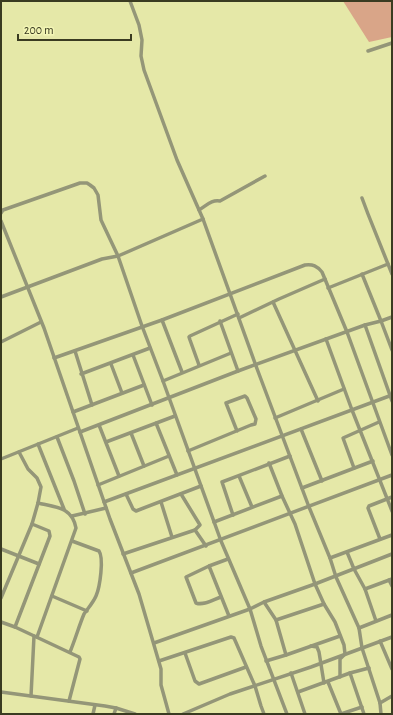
<svg xmlns="http://www.w3.org/2000/svg" width="393" height="715" font-family="'Alegreya Sans',sans-serif">
	<rect width="100%" height="100%" fill="#e5e8a8"/>
	<!-- green -->
	<path fill="#d9a588" d="M343,1H392V37L369,42Z"/>
	<g fill="none" stroke-linecap="round" stroke-linejoin="round">
		<!-- minor -->
		<g stroke="#949678" stroke-width="3.5">
			<path d="M130,1L139,25L142,40L141,56L144,70L177,160L203,219L256,366L309,507L330,558L336,577L359,628L362,648L380,703L381,714"/>
			<path d="M368,51L392,43"/>
			<path d="M362,198L368,214L392,274"/>
			<path d="M199,210C206,206 212,199 220,201L265,176"/>
			<path d="M1,213L3,210L80,183H87L90,185L94,188L98,195L101,220L118,256L142,326L163,381L221,541L250,609L261,646L287,714"/>
			<path d="M1,221L44,328L110,519L139,594L161,669V685L169,714"/>
			<path d="M362,274L381,321L392,317"/>
			<path d="M328,288L388,264"/>
			<path d="M1,297L102,259L118,256L203,219"/>
			<path d="M273,302L318,401"/>
			<path d="M239,318L279,299L325,279"/>
			<path d="M162,320L182,372"/>
			<path d="M220,321L238,371"/>
			<path d="M365,325L381,321L392,350"/>
			<path d="M326,339L352,410L392,511"/>
			<path d="M1,342L41,322"/>
			<path d="M75,351L92,405"/>
			<path d="M133,355L152,405"/>
			<path d="M54,358L162,320L305,265C313,264 317,266 322,272L347,332L392,455"/>
			<path d="M111,364L122,393"/>
			<path d="M199,365L190,340L189,337L190,336L238,314"/>
			<path d="M81,374L150,348"/>
			<path d="M163,381L231,353"/>
			<path d="M73,412L144,385"/>
			<path d="M275,418L344,389"/>
			<path d="M156,423L177,475"/>
			<path d="M99,425L119,476"/>
			<path d="M301,429L322,481"/>
			<path d="M80,432L238,371L365,325L392,401"/>
			<path d="M131,433L144,466"/>
			<path d="M57,437L74,481L85,514"/>
			<path d="M106,442L175,416"/>
			<path d="M38,444L64,509"/>
			<path d="M188,451L251,425L255,424L256,419L247,398L245,396L226,403L237,431"/>
			<path d="M1,459L78,428"/>
			<path d="M269,463L282,496L295,524L315,584L324,604L335,622L344,645L345,654L340,659V677"/>
			<path d="M354,468L343,438L379,422"/>
			<path d="M239,476L252,507"/>
			<path d="M98,485L169,456"/>
			<path d="M302,488L373,461"/>
			<path d="M126,494L133,509L136,511L201,486"/>
			<path d="M181,494L200,525L195,530L206,546"/>
			<path d="M104,502L392,395"/>
			<path d="M161,502L172,537"/>
			<path d="M233,515L222,482L290,456"/>
			<path d="M72,516L106,508"/>
			<path d="M214,522L282,496"/>
			<path d="M380,539L368,508L369,506L392,497"/>
			<path d="M1,549L39,564"/>
			<path d="M347,552L354,569L365,589L376,621"/>
			<path d="M123,554L195,530"/>
			<path d="M330,558L392,535"/>
			<path d="M209,566L229,616"/>
			<path d="M131,573L392,475"/>
			<path d="M389,580L392,586"/>
			<path d="M365,589L392,579"/>
			<path d="M52,596L87,611"/>
			<path d="M221,597C214,599 204,606 196,603L186,577L209,566L228,559"/>
			<path d="M1,598L32,524"/>
			<path d="M264,602L276,620L286,655"/>
			<path d="M276,620L324,604"/>
			<path d="M1,622L15,627L79,657L80,659L69,701"/>
			<path d="M15,627L50,536L49,531L32,524L38,503L41,487L37,478L28,469L19,452"/>
			<path d="M359,628L392,615"/>
			<path d="M37,637L76,528C72,507 56,507 38,503"/>
			<path d="M380,641L392,669"/>
			<path d="M154,643L250,609L264,602L315,584L392,554"/>
			<path d="M311,646L317,647L319,652L324,683"/>
			<path d="M70,652C75,640 79,626 84,614C88,608 93,603 96,596C100,587 104,558 99,551L72,541"/>
			<path d="M185,653L195,681L199,684L246,667"/>
			<path d="M159,661L231,637L234,638L255,686L261,706L264,714"/>
			<path d="M266,661L286,655L340,636"/>
			<path d="M291,673L305,714"/>
			<path d="M350,673L364,714"/>
			<path d="M328,682L341,714"/>
			<path d="M1,692L105,706L116,708L135,714"/>
			<path d="M298,692L350,673L369,668"/>
			<path d="M31,696L34,636"/>
			<path d="M380,703L392,696"/>
			<path d="M93,714L95,705"/>
			<path d="M114,714L116,708"/>
			<path d="M183,714L230,694L311,667L392,637"/>
			<path d="M341,714L362,707"/>
		</g>
	</g>
	<!-- border -->
	<rect width="393" height="715" fill="none" stroke="#3a3b21" stroke-width="4"/>
	<!-- scale -->
	<path d="M18 34v6h113v-6" fill="none" stroke="#3a3b21" stroke-width="2"/>
	<text x="24" y="34" font-size="12" fill="#3a3b21" stroke="#f2f5b5" stroke-width="3" paint-order="stroke">200 m</text>
</svg>
